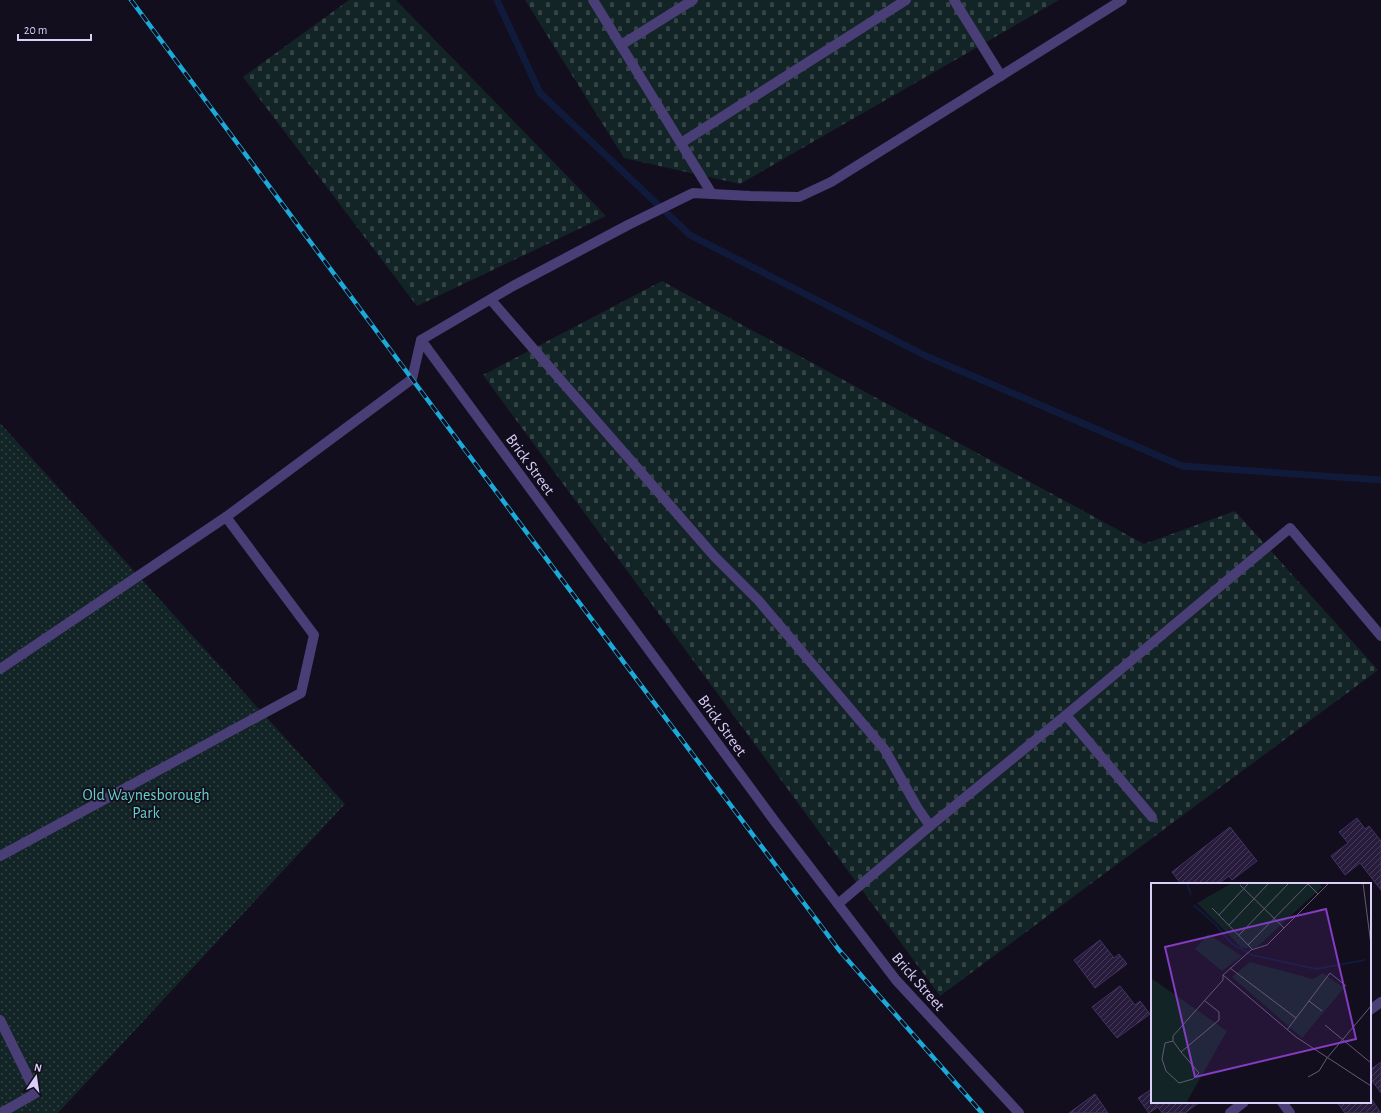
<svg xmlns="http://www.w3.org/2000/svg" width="1381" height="1113" font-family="'Alegreya Sans',sans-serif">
	<defs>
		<pattern id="grass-dots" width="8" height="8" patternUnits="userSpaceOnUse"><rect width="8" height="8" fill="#122426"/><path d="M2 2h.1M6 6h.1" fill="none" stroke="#344346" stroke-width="1.8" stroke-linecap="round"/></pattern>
		<pattern id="cemetery-stones" width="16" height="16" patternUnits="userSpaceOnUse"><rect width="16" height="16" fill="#122426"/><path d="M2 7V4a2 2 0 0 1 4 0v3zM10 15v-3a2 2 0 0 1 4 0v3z" fill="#344346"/></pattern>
		<pattern id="building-hatch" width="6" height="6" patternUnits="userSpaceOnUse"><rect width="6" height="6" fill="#271c3b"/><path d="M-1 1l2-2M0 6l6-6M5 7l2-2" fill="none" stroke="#463c58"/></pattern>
	</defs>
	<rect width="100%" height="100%" fill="#130e1d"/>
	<!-- grass -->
	<path fill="url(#grass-dots)" d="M0,423L345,804L58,1113H0Z"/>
	<!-- cemetery -->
	<g fill="url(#cemetery-stones)">
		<path d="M349,0H396L606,216L417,306L243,77Z"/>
		<path d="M525,0H1059L740,184L624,158Z"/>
		<path d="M662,281L1144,544L1235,511L1378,670L940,996L483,375Z"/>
	</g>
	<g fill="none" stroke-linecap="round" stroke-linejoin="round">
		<!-- stream -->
		<path stroke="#101a3a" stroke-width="7" d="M497,0L540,93L690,235L926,356L1182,466L1381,480"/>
	</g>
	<!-- building -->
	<g fill="url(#building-hatch)" stroke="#433165">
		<path d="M1357,818L1365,829L1369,826L1381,841V890L1360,863L1345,875L1331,856L1348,843L1339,832Z"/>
		<path d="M1230,827L1257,861L1232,880L1229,876L1218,884H1181L1172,872Z"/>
		<path d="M1100,940L1114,958L1119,954L1127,964L1095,988L1074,960Z"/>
		<path d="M1120,986L1135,1005L1140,1001L1150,1014L1117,1038L1092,1007Z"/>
		<path d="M1381,1062V1093L1370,1078V1070Z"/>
		<path d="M1152,1089V1102H1200L1185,1113H1162L1158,1107L1149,1113L1138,1098Z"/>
		<path d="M1095,1094L1108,1113H1069Z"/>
		<path d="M1370,1097L1381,1113H1345L1337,1102H1370Z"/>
	</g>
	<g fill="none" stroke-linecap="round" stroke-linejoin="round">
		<!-- service -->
		<g stroke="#493e76" stroke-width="10">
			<path d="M593,0L712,194"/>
			<path d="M954,0L1001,76"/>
			<path d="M621,45L693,0"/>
			<path d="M681,143L906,0"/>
			<path d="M491,300L714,556L758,600L885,750L917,807L930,826"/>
			<path d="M0,669L226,517L314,635L301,693L0,856"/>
			<path d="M1066,715L1152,817"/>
			<path d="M838,904L930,826L1066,715L1290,528L1381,636"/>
			<path d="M0,1020L36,1093L1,1113"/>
		</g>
		<!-- minor -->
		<g stroke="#493e76" stroke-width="10">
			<path d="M421,340L776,823L896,980L1019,1113"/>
			<path d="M226,517L412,379L421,340L513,286L628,225L693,193L750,196L799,197L831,182L1122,0"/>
			<path d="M1370,1010L1381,1002"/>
			<path d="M1282,1102L1290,1113"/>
			<path d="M1230,1113L1244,1102"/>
		</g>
		<defs>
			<path id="rail" d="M131,0L412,379L839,950L982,1113"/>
		</defs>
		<!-- rail casing -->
		<use href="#rail" stroke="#1aabdb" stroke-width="4.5"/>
		<!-- rail -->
		<use href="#rail" stroke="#130e1d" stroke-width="3" stroke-dasharray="9" stroke-linecap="butt"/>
	</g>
	<g text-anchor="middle" stroke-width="3.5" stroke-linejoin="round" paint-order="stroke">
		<!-- street labels -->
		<g font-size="16" fill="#dacff9" stroke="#130e1d">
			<text transform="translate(531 464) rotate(54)" y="6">Brick Street</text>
			<text transform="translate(723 725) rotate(54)" y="6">Brick Street</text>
			<text transform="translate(919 981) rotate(49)" y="6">Brick Street</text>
		</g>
		<!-- park labels -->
		<g font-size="16" fill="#65d0c5" stroke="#130e1d">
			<text x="146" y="800">Old Waynesborough<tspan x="146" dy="18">Park</tspan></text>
		</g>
	</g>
	<!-- overview -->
	<g transform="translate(1151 883)">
		<rect width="220" height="220" fill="#130e1d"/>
		<path d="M0,95L76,148L35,220H0Z" fill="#122426"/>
		<path d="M81,0H167L171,4L105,65H91L46,20ZM57,51L91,73L71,88L44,66ZM99,79L162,96L172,90L193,105L151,155L81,94Z" fill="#122426"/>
		<path fill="none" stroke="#101a3a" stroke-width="2" d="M36,0L40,12M43,22L65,42L80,60L101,72L165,86L214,77"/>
		<path fill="none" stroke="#635b75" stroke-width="1" d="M156,0L167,11M212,0L220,62M89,2L133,45M61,25L102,67M68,32L98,0M78,42L118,0M88,52L138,0M97,62L157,1M79,85L145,135M72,92L145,154L220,203M54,118L68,129V137L30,169L22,158V153L72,97V92L100,67L116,62L178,0M158,118L171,128M174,142L220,180M136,147L179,90L195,103M22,158L14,160L11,176L15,188L28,200L42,196L48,190L30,169M157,194L168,188L176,175L220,123"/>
		<path fill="#843cc5" fill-opacity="0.15" stroke="#843cc5" stroke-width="2" d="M175,26L205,156L44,194L14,64Z"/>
		<rect width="220" height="220" fill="none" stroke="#dacff9" stroke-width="2"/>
	</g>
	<!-- north arrow -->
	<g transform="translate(36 1077) rotate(13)" stroke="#130e1d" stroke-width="3" paint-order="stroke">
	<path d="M0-3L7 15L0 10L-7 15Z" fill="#dacff9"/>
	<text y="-6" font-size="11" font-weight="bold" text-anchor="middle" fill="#dacff9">N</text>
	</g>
	<!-- scale -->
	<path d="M18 34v6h73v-6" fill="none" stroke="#dacff9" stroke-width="2"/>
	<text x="24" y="34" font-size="12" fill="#dacff9" stroke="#130e1d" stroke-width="3" paint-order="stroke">20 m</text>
</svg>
